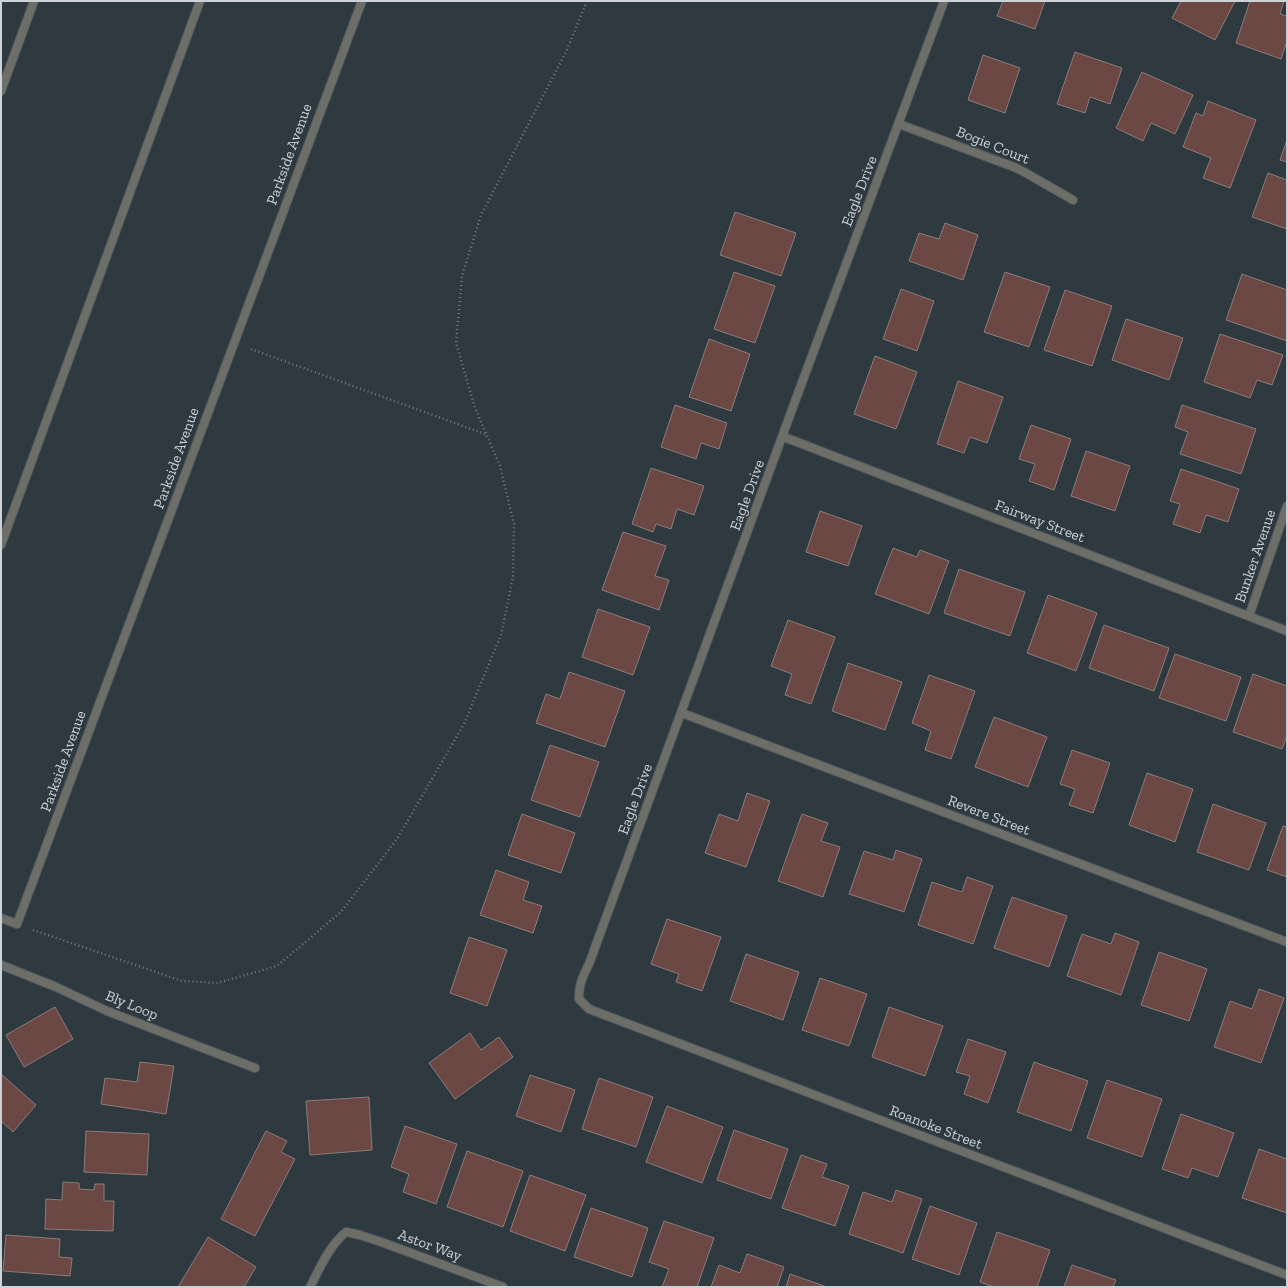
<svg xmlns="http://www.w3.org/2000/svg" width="1288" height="1288" font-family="'Zilla Slab',serif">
	<rect width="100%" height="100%" fill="#2f3940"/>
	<!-- building -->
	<g fill="#6c4844" stroke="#8a7c7a">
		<path d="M1003,1H1045L1035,29L997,16Z"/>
		<path d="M1181,1H1235L1215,40L1172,18Z"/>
		<path d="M1250,1H1284L1280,14L1287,16V41L1281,59L1236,43Z"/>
		<path d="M1075,52L1122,68L1110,104L1090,97L1085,113L1057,104Z"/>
		<path d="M983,55L1020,68L1005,113L968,100Z"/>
		<path d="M1142,72L1193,95L1175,134L1151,123L1143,141L1116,128Z"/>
		<path d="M1208,101L1256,120L1230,188L1203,178L1211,158L1183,147L1196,113L1203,116Z"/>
		<path d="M1287,140V162L1280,160Z"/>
		<path d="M1268,173L1287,180V229L1252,217Z"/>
		<path d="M735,212L796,233L781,276L720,255Z"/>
		<path d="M945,223L978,235L963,280L909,261L919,233L939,239Z"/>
		<path d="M734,272L775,286L755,343L714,329Z"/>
		<path d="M1005,272L1050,287L1029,347L984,332Z"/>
		<path d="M1242,274L1287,290V341L1226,320Z"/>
		<path d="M901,289L934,301L917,351L883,339Z"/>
		<path d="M1065,290L1112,306L1092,366L1044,350Z"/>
		<path d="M1126,319L1183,338L1169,380L1112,360Z"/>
		<path d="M1220,334L1283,355L1272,385L1257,380L1250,398L1204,382Z"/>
		<path d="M709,339L750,354L731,411L689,397Z"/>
		<path d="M875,356L917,372L896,429L854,414Z"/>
		<path d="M958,381L1003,397L987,443L970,437L964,453L937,444Z"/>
		<path d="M675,405L727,423L719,449L701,443L696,459L661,447Z"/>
		<path d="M1182,405L1256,429L1241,474L1180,454L1188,432L1175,427Z"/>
		<path d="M1031,425L1071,439L1054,490L1029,481L1035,464L1019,459Z"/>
		<path d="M1086,451L1130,466L1115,511L1071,496Z"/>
		<path d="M651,468L704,486L694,515L677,509L671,529L656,524L653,532L632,524Z"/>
		<path d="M1181,469L1239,489L1228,522L1206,515L1200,533L1173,524L1180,504L1170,501Z"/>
		<path d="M820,511L862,526L848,566L806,552Z"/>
		<path d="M623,532L666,546L655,576L669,580L659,610L602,590Z"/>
		<path d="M893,548L917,557L920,550L949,561L929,614L875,594Z"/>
		<path d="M959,569L1025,592L1010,636L944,613Z"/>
		<path d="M1048,595L1097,613L1076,671L1027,653Z"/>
		<path d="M598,609L650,627L633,675L582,657Z"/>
		<path d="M788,620L835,637L811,704L785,695L792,674L771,666Z"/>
		<path d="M1104,625L1169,648L1154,691L1089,668Z"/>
		<path d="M1175,654L1241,677L1226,721L1159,698Z"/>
		<path d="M848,663L902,682L885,730L832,711Z"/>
		<path d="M569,672L625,691L605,747L536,723L546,694L560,699Z"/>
		<path d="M1253,674L1287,686V736L1282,749L1233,732Z"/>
		<path d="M929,675L975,691L951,759L925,750L931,731L912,723Z"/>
		<path d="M994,717L1047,737L1028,787L975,767Z"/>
		<path d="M550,745L599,762L580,817L531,800Z"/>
		<path d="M1072,750L1110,763L1093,813L1069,805L1075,789L1060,784Z"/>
		<path d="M1147,773L1193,789L1175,842L1129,825Z"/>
		<path d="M747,793L770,801L746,867L705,853L719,814L738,821Z"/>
		<path d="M1213,804L1266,823L1249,870L1197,852Z"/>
		<path d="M522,814L575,833L561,873L508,855Z"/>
		<path d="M802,814L828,823L821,841L840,847L823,897L778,881Z"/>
		<path d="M1283,826L1287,827V877L1267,870Z"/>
		<path d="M896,850L922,859L904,912L849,894L864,851L893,860Z"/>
		<path d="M496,870L529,882L523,900L542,906L533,933L480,915Z"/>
		<path d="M967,877L993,886L973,944L918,925L932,882L962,892Z"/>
		<path d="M1012,897L1067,916L1049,967L994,948Z"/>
		<path d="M667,919L721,937L702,991L676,982L679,974L651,964Z"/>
		<path d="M1115,933L1139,942L1121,995L1067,976L1082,934L1111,944Z"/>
		<path d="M469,937L507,950L487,1006L450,993Z"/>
		<path d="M1159,952L1207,969L1189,1021L1141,1005Z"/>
		<path d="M746,954L799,972L783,1020L730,1001Z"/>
		<path d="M820,978L867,994L849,1046L802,1030Z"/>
		<path d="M1259,989L1284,998L1261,1063L1214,1047L1230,1001L1252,1009Z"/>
		<path d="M55,1007L73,1039L24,1067L6,1035Z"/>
		<path d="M889,1007L943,1026L925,1076L872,1057Z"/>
		<path d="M470,1033L481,1050L499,1037L513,1057L455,1099L429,1063Z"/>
		<path d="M968,1039L1006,1052L988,1103L964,1094L970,1076L956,1072Z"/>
		<path d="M140,1062L174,1066L166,1114L101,1104L105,1078L137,1082Z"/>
		<path d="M1034,1062L1088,1081L1071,1131L1017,1112Z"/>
		<path d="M1,1074L36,1105L13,1132L1,1121Z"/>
		<path d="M530,1075L575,1090L561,1132L516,1116Z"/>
		<path d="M599,1078L653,1097L636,1147L582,1129Z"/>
		<path d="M1107,1080L1162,1099L1142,1157L1087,1138Z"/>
		<path d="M369,1097L372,1150L310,1155L306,1101Z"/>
		<path d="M667,1106L723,1127L702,1183L646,1162Z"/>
		<path d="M1181,1114L1234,1133L1218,1177L1192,1168L1188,1178L1162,1169Z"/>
		<path d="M405,1126L457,1144L436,1204L403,1192L409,1174L391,1167Z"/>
		<path d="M734,1130L788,1149L771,1199L717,1180Z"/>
		<path d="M86,1131L149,1134L147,1175L84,1172Z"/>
		<path d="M266,1131L287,1141L281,1152L295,1159L255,1236L221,1219Z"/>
		<path d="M1259,1149L1287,1159V1213L1242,1198Z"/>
		<path d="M467,1151L523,1171L503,1227L447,1207Z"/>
		<path d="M801,1155L827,1164L822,1177L849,1186L835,1226L782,1208Z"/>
		<path d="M530,1175L586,1195L565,1251L510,1231Z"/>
		<path d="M63,1182L79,1183V1189L94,1190L95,1184H104V1201H114L113,1231L45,1229L46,1199L62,1200Z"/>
		<path d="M896,1190L922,1199L903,1253L849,1234L863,1192L892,1202Z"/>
		<path d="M930,1206L977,1223L959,1275L912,1259Z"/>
		<path d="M591,1208L648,1228L632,1277L574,1257Z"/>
		<path d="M664,1221L714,1238L697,1287H662L669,1269L649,1262Z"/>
		<path d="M997,1232L1050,1250L1037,1287H994L980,1282Z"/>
		<path d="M6,1235L60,1239L59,1257L72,1258L70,1276L3,1271Z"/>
		<path d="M208,1237L256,1267L244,1287H178Z"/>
		<path d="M747,1254L784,1267L777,1287H711L719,1265L740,1273Z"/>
		<path d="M1072,1265L1116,1280L1113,1287H1064Z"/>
		<path d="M790,1274L827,1287H786Z"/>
	</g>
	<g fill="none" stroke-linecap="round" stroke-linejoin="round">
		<defs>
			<g id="lane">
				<path d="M1,545L200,1"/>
				<path d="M1,965L56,987L107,1011L255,1068"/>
			</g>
			<g id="street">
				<path d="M944,1L797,396L589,964C582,978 579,984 579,999L589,1009L1287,1275"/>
				<path d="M1,91L34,1"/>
				<path d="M899,124L1014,167L1026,173L1073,200"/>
				<path d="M784,437L1287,631"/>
				<path d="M1249,616L1287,506"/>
				<path d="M682,713L1287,942"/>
				<path d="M1,918L17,924L362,1"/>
				<path d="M310,1287C320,1268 329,1246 346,1232L360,1235L384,1243L503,1287"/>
			</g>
		</defs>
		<!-- lane casing -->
		<use href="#lane" stroke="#4b555b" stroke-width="10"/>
		<!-- street casing -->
		<use href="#street" stroke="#4b555b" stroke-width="10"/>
		<!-- path -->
		<g stroke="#727b81" stroke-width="2.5" stroke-dasharray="1 3" stroke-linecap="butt">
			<path d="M251,349L485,434"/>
			<path d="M33,930L182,981L217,983L277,966L341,912L397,839L464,724L501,635L513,577L514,524L500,466L475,408L456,343L462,276L481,215L566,52L587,1"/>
		</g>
		<!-- lane -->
		<use href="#lane" stroke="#6e6e68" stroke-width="8"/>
		<!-- street -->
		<use href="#street" stroke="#6e6e68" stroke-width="8"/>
	</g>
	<g text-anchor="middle" stroke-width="3" stroke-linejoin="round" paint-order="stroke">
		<!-- street labels -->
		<g font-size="15" fill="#ccd2d7" stroke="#2f3940">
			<text transform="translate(993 145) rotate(22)" y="5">Bogie Court</text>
			<text transform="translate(289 154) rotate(-70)" y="5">Parkside Avenue</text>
			<text transform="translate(859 191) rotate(-69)" y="5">Eagle Drive</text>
			<text transform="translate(176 458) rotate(-70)" y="5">Parkside Avenue</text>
			<text transform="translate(747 495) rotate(-70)" y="5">Eagle Drive</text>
			<text transform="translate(1040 521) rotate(21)" y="5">Fairway Street</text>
			<text transform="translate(1255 556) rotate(-71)" y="5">Bunker Avenue</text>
			<text transform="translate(63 761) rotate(-70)" y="5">Parkside Avenue</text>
			<text transform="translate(635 799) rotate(-70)" y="5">Eagle Drive</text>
			<text transform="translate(989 815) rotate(21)" y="5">Revere Street</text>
			<text transform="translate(132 1005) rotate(22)" y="5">Bly Loop</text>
			<text transform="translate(936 1127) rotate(21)" y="5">Roanoke Street</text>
			<text transform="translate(430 1245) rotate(20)" y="5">Astor Way</text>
		</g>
	</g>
	<!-- border -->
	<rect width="1288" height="1288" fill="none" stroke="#ccd2d7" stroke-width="4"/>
</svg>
